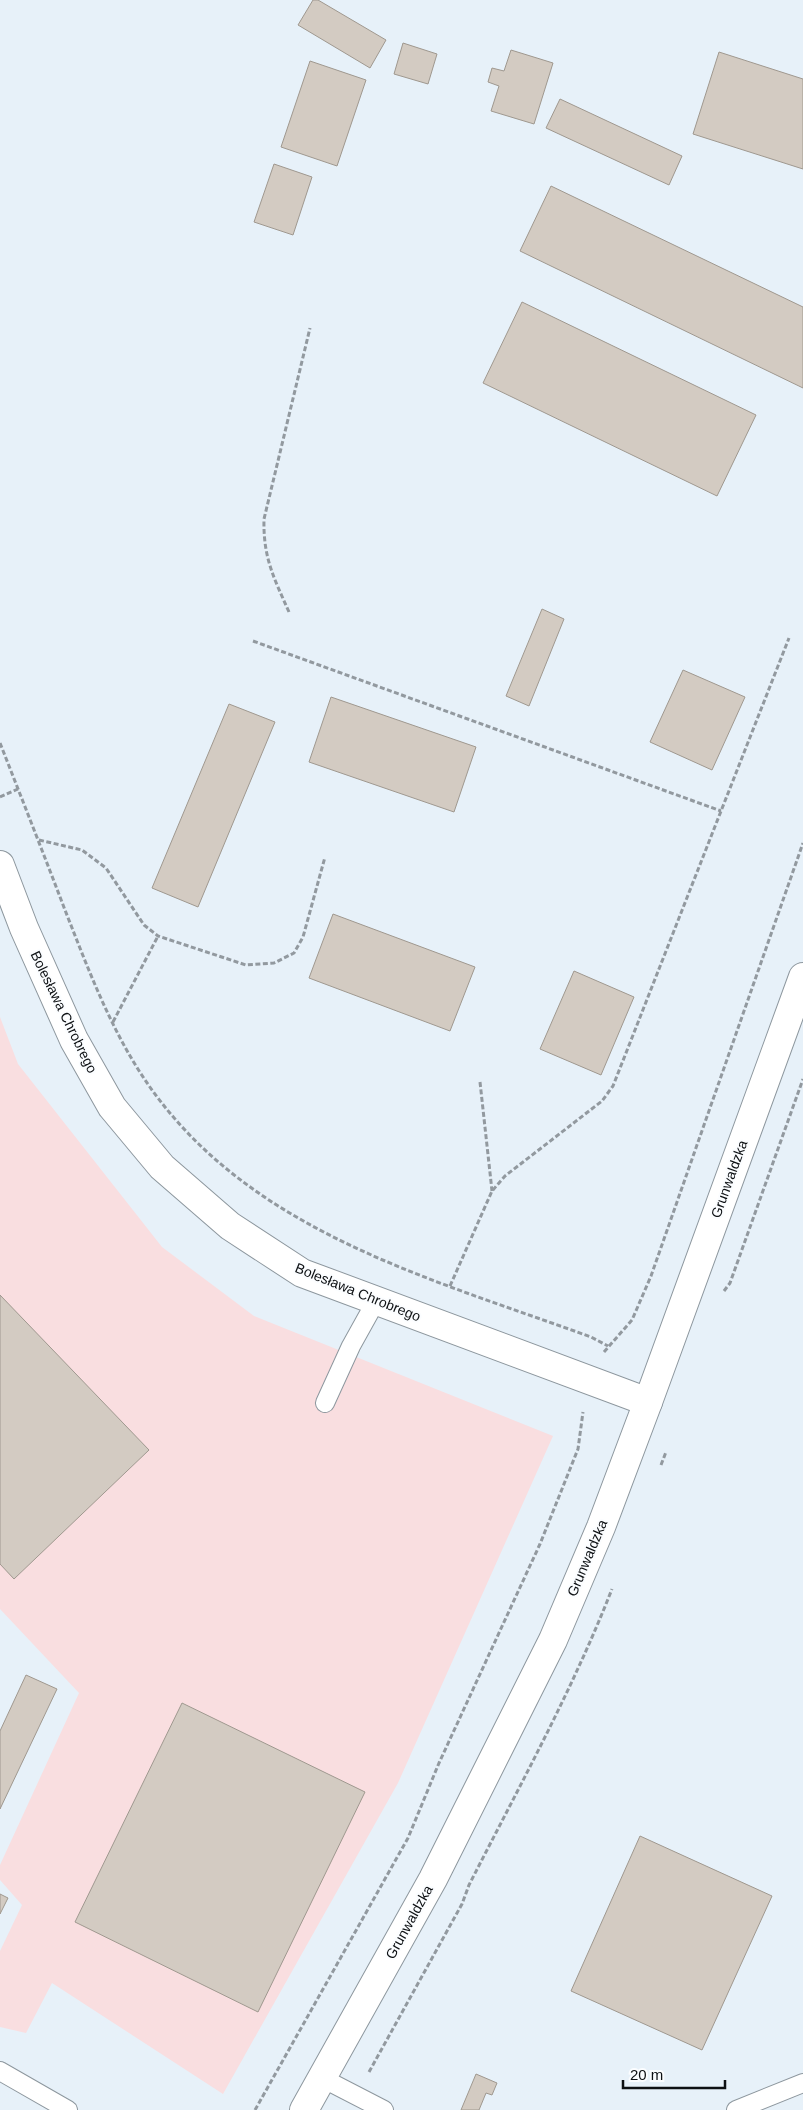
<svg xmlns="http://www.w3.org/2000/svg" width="803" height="2110" font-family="Helvetica,sans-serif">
	<rect width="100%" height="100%" fill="#e7f1f9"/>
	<!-- commercial -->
	<path fill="#f9dee0" d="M0,1017L18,1064L162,1247L254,1316L553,1436L398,1783L223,2094L52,1983L26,2033L0,2027V1951L22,1905L0,1880V1865L79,1693L0,1609Z"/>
	<!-- building -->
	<g fill="#d3cbc2" stroke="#9f988f">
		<path d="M313,0H318L386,40L370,68L298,25Z"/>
		<path d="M403,43L437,54L428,84L394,74Z"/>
		<path d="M511,50L553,63L534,124L491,111L499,86L488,82L492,68L504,71Z"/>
		<path d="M719,52L803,79V169L693,134Z"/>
		<path d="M310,61L366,80L337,166L281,147Z"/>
		<path d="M560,99L682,156L669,185L546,128Z"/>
		<path d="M274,164L312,177L293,235L254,222Z"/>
		<path d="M551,186L803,307V388L520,251Z"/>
		<path d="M522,302L756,415L717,496L483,383Z"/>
		<path d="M542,609L564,619L529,706L506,696Z"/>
		<path d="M683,670L745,697L712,770L650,742Z"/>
		<path d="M331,697L476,747L454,812L309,762Z"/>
		<path d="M229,704L275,722L198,907L152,888Z"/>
		<path d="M333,914L475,967L450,1031L309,978Z"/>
		<path d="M574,971L634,997L601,1075L540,1049Z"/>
		<path d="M0,1295L149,1450L14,1579L0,1564Z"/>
		<path d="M26,1675L57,1689L0,1809V1731Z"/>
		<path d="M182,1703L365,1792L258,2012L75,1922Z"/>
		<path d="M640,1836L772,1896L702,2050L571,1991Z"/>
		<path d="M0,1894L8,1898L0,1914Z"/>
		<path d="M476,2074L497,2083L492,2095L486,2093L479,2110H461Z"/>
	</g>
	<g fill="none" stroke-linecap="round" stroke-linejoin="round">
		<defs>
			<g id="service">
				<path d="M325,1403L351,1346L376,1301"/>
				<path d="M0,2071L68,2110"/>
				<path d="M322,2078L384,2110"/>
				<path d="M736,2110L803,2083"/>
			</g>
			<path id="tertiary" d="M0,865L24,928L74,1040L112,1107L162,1167L230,1226L302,1273L648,1402"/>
			<path id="secondary" d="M304,2110L433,1879L553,1640L601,1527L648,1402L803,977"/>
		</defs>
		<!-- service casing -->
		<use href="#service" stroke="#8d979e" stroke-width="20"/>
		<!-- tertiary casing -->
		<use href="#tertiary" stroke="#8d979e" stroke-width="30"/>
		<!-- secondary casing -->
		<use href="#secondary" stroke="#8d979e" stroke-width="30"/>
		<!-- path -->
		<g stroke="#92999f" stroke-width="3" stroke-dasharray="5 2.5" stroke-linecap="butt">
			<path d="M289,612C274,578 263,558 264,519L310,328"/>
			<path d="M253,641L721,811"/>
			<path d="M0,743C22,799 44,855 65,910C85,961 105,1014 133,1061C232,1227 421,1275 591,1337L608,1346"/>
			<path d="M0,797L18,789"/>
			<path d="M39,840L82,850L106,868L144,925L158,936L246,965L274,963L294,953L303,937L325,857"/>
			<path d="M113,1022L158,936"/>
			<path d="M480,1082L492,1191"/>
			<path d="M450,1286L492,1191L505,1176L602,1101L613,1086L789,638"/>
			<path d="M724,1291L730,1283L803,1079"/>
			<path d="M604,1352L632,1320L651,1276L803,843"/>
			<path d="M661,1465L666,1452"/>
			<path d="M369,2072L462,1904L469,1885C519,1787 572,1691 612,1589"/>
			<path d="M255,2110L408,1838L439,1763L540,1544L578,1449L583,1412"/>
		</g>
		<!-- service -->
		<use href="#service" stroke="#fff" stroke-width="18"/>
		<!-- tertiary -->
		<use href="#tertiary" stroke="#fff" stroke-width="28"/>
		<!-- secondary -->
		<use href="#secondary" stroke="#fff" stroke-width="28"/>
	</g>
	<g text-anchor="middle" stroke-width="4" stroke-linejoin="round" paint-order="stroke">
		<!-- street labels -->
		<g font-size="14" fill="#0d1013" stroke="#fbfdff">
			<text transform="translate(64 1012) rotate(64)" y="5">Bolesława Chrobrego</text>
			<text transform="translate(729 1179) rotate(-70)" y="5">Grunwaldzka</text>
			<text transform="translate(358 1292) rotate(22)" y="5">Bolesława Chrobrego</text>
			<text transform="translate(587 1558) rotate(-67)" y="5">Grunwaldzka</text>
			<text transform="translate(409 1922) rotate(-61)" y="5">Grunwaldzka</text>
		</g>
	</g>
	<!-- scale -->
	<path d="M623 2080v8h102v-8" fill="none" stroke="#0d1013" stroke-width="2.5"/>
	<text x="630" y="2080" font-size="15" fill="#0d1013" stroke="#fbfdff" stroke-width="4" paint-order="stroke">20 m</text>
</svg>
